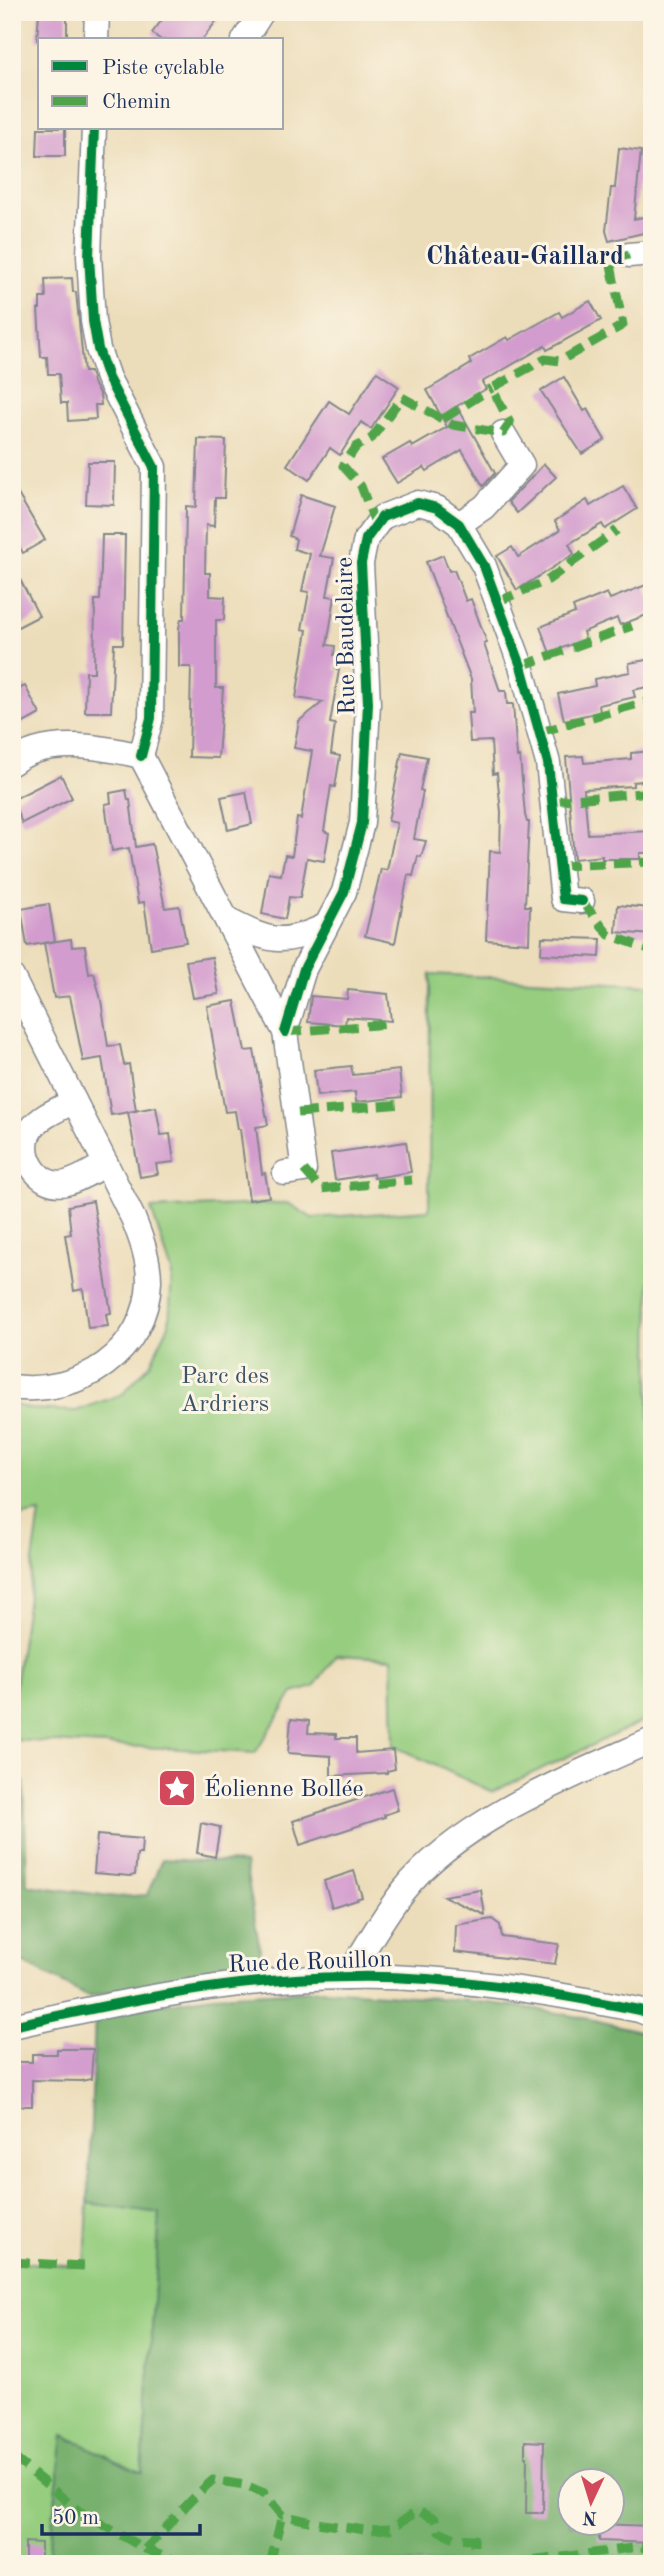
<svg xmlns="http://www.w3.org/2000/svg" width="664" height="2576" font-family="'Old Standard TT',serif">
	<rect width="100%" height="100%" fill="#fcf5e5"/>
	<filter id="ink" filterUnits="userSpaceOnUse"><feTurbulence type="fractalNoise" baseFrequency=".0143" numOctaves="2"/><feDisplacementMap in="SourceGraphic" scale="14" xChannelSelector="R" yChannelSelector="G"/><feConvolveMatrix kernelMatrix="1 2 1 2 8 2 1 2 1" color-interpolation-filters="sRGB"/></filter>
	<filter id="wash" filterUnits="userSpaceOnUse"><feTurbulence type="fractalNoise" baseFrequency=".00686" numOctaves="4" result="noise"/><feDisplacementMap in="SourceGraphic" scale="28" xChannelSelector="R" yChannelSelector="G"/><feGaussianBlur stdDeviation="1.57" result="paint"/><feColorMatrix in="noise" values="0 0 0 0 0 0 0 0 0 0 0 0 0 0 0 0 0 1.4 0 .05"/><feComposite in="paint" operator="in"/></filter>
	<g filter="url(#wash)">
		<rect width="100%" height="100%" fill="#ecddba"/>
		<!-- green -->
		<g fill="#96cd7f" stroke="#587e6e" stroke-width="2">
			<path d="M430,974L652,985L649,1420L652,1421V1717L492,1792L394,1746L392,1658L336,1655L314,1687L293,1693L255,1753L12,1740V1707L40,1513L12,1518V1404L29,1409L76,1411L123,1394L150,1364L169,1325L172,1272L151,1209L288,1203L312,1218L429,1210Z"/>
			<path d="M88,2203L160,2213L142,2474L64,2435L48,2558L95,2564H12V2262L85,2266Z"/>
		</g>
		<!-- forest -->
		<g fill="#78b06e" stroke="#4a7066" stroke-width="2" fill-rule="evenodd">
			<path d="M12,1780L24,1781L27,1885L117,1897L147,1895L162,1859L245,1863L262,1961L88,1997L12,1957Z"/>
			<path d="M325,1990C434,1997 547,2003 652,2035V2564H95L48,2558L63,2435L142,2473L160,2213L88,2203L95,2015L212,1996ZM570,2482H612V2524H570Z"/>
		</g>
		<g id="blocks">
			<!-- building -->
			<g fill="#d39cce">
				<path d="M39,12H67V40H37Z"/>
				<path d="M168,12H223L202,40H161L152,33Z"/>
				<path d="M38,128H65V156H37Z"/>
				<path d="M619,148L641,151L634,219L652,215V231L609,241L606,231L611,188H615Z"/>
				<path d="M72,278L73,292H76L84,372H90L94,385L100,395L101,405H95L96,419L68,421L67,403H61L59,374H48L47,357H41L38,309H40V298H46L45,279Z"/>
				<path d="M590,301L601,320L547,350L545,346L482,382L486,389L457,406L495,473L483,486L462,450L427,471L424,467L397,483L382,459L410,443L412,447L447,427L427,390L471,364L469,359L507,337L509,340L559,312L562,317Z"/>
				<path d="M377,372L399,387L371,429L361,422L340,455L330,448L309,480L287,465L329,401L349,414Z"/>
				<path d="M564,377L584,411L587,409L605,440L582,454L541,391Z"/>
				<path d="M198,439L226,440L224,498H215L214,526L206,525L205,573H210V596L225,597L224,620H216V688H223L218,758L189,757L191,667H179V628L181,619H184L186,506L196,507Z"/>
				<path d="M88,462H115L114,505L86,504Z"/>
				<path d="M544,464L556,477L517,513L508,502Z"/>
				<path d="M12,484L45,540L23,553L12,534Z"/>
				<path d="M623,486L637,509L605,529L602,524L569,544L574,554L517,590L497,556L512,547L518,557L560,530L555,521L587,500L590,506Z"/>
				<path d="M301,495L335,506L320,556L334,558L327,596L335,597L327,645L335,646L334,655H338L335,669L339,670L330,723L335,724L331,754L340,756L335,787L331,786L324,831L329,833L324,861L307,858L300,898L289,897L285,919L262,914L269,873L281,875L285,855L292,856L297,818L301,819L312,751L294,748L299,721L323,702L296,698L307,630L302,629L309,592L302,591L310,554L294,549L296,539L289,536Z"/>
				<path d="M102,535H125L123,644H114L111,712H85L86,672H94L95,600H100Z"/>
				<path d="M443,555L449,571L454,570L466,601L471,599L487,643L484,644L500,691H506L507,704H513L517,757H520L525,815L527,822H529L525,906H530L529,943L486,940L490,851L500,852L501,812L497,773L493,774L491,741L470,742L468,713H473L471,679L426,562Z"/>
				<path d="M12,564L39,616L12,630Z"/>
				<path d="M646,585L652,601V613L620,625L617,618L583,632L585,639L550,653L540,627L575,613L573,607L607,593L610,599Z"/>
				<path d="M652,659V686L633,690L635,697L599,705L600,712L564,720L558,694L595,686L594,679L630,672L629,663Z"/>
				<path d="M25,686L40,714L20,725L12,711V692Z"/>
				<path d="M652,751V780L633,782V786L584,789L588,834L652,831V853H640V859H602V856L574,859L566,757L583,756L584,763L631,759V753Z"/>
				<path d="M402,752L427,757L420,790L423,791L414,839L426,841L421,857L418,856L413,876L408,875L395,943L365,936L381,869L387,870L391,851L397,823L388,821Z"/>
				<path d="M61,775L72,798L22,823L12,800Z"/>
				<path d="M126,790L128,800H130L136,847L152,844L165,908L179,906L186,942L151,948L144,902L138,903L129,848L112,851L105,804L111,803L110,793Z"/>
				<path d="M246,792L252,824L228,830L221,797Z"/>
				<path d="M49,904L55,941L27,946L21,909Z"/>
				<path d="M618,905L649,908L648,914H652V935L616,932Z"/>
				<path d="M542,937L601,939L600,957L541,954Z"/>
				<path d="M71,939L72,947L85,946L89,974L94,973L101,1000L108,1046L120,1045L124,1065L129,1064L136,1111L111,1115L102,1058L83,1061L70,996L54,998L44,943Z"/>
				<path d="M212,957L219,994L193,998L186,961Z"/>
				<path d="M348,990L388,994L391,1021L346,1017L345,1025L308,1022L311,996L347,999Z"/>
				<path d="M235,1001L245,1051L254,1050L268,1125L256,1127L262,1174L265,1173L269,1197L249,1200L240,1129H238L235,1111L225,1112L207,1006Z"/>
				<path d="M351,1066L353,1075L399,1070L402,1097L356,1102L355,1092L317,1096L314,1070Z"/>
				<path d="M156,1107L161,1135L170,1134L174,1162L156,1164L158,1174L140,1177L128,1112Z"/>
				<path d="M406,1142L411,1172L374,1178L373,1174L335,1180L331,1153Z"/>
				<path d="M93,1201L111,1313L106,1314L108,1326L88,1328L83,1289L74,1291L65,1235L71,1234L68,1206Z"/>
				<path d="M291,1719L309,1721L308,1733L336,1734V1738H356V1753L393,1750L395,1769L387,1771V1773L331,1776V1756L288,1753Z"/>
				<path d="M392,1788L398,1810L384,1815L385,1817L300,1845L293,1821Z"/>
				<path d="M201,1823L220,1827L215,1857L197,1853Z"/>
				<path d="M97,1835L142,1839L141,1854H137L135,1875L131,1876L94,1873Z"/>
				<path d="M354,1871L362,1897L332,1907L324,1881Z"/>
				<path d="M481,1890L485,1915L443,1896Z"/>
				<path d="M492,1919L500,1925L502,1937L559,1944L555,1964L455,1952L456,1925Z"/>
				<path d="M57,2049H93L91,2079L81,2081L32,2080V2106H12V2062H32V2054H57Z"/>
				<path d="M525,2441L544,2442L543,2513H526L527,2457H525Z"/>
				<path d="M599,2524L652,2526V2543L599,2541Z"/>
				<path d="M25,2542L41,2543V2564H25Z"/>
			</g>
		</g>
	</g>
	<g filter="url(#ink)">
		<use href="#blocks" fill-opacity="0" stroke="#84868c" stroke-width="2"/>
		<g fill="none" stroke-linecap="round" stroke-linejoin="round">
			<defs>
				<g id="minor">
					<path d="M96,40L97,12"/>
					<path d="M244,40L262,12"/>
					<path d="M94,128L89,256L93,321L98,349L108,378L154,467L151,718L141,756"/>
					<path d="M629,255L652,253"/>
					<path d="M459,524L484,507L522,465L503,433"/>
					<path d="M12,763C45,736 103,747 141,756L285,1032L304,1170L285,1173"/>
					<path d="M227,920C269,941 280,947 325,926"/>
					<path d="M12,977L133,1218C141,1238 149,1259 149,1281C147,1352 80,1396 12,1387"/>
					<path d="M285,1032L304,969L344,892L362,823L368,703L361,563L366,539L382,517L418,503L437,508L459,524L484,566L521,666L548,763L563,899L582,901"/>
					<path d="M74,1101C60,1109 42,1115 32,1128C15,1150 37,1190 66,1183C79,1180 94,1170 106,1164"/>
					<path d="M348,1977C365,1948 382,1918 403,1891C458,1821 572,1776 652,1740"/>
					<path d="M12,2026C124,2001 233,1978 349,1977C446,1975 544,1991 639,2010L652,2015"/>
				</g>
			</defs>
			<!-- minor casing -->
			<use href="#minor" stroke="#84868c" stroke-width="27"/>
			<!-- minor -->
			<use href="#minor" stroke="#fff" stroke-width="24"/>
			<!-- quiet -->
			<g stroke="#4fa44a" stroke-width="9" stroke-dasharray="18 9" stroke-linecap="butt">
				<path d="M443,419L492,388"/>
				<path d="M376,526L361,486L343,466L356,447L372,438L402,397L453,425L503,433L510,423L492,388L545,359L560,361L623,325L610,260L629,255"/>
				<path d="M497,602L548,580L617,530"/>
				<path d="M521,666L632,626"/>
				<path d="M540,732L652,700"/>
				<path d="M552,801L652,792"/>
				<path d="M559,866L652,862"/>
				<path d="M582,901L609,935L652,950"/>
				<path d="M285,1032L390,1024"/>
				<path d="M298,1113L402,1104"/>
				<path d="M304,1170L321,1189L412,1180"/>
				<path d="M12,2262L85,2266"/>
				<path d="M12,2456L79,2511L145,2549L183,2564"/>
				<path d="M145,2549C169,2526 188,2501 213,2480L245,2485L264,2493L282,2515L317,2523L365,2530L390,2529L418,2511L435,2519L439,2531L455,2538L474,2539V2564"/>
				<path d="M270,2564L282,2515"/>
				<path d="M507,2564L639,2547L652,2549"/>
			</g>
			<defs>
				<g id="cycleway">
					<path d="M94,128L89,256L93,321L98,349L108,378L154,467L151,718L141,756"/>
					<path d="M285,1032L304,969L344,892L362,823L368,703L361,563L366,539L382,517L418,503L437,508L459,524L484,566L521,666L548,763L563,899L582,901"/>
					<path d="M12,2026C124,2001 233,1978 349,1977C446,1975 544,1991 639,2010L652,2015"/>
				</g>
			</defs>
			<!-- cycleway casing -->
			<use href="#cycleway" stroke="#fcf5e5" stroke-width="15"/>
			<!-- cycleway -->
			<use href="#cycleway" stroke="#00873e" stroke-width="10"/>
		</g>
	</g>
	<!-- icons -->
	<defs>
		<symbol id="sight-square" viewBox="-11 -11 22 22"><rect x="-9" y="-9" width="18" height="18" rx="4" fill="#d1495b" stroke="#fcf5e5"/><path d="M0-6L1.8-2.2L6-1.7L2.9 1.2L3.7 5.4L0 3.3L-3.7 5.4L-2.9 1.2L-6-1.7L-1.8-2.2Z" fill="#fff"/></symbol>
	</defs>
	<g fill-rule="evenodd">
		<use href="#sight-square" x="155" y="1766" width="44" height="44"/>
	</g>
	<g text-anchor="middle" stroke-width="6" stroke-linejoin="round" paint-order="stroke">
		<!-- street labels -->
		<g font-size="24" fill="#1b2f5e" stroke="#fcf5e5">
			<text transform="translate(345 636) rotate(-91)" y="8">Rue Baudelaire</text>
			<text transform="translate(310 1961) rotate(-2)" y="8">Rue de Rouillon</text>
		</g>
		<!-- park labels -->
		<g font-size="24" fill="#3a5666" stroke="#fcf5e5">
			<text x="225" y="1383">Parc des<tspan x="225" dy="28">Ardriers</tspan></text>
		</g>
		<!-- poi labels -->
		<g font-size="24" fill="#1b2f5e" stroke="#fcf5e5" text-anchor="start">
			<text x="204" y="1796">Éolienne Bollée</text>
		</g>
		<!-- neighbourhood labels -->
		<g font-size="26" font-weight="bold" fill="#1b2f5e" stroke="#fcf5e5">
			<text x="525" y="264">Château-Gaillard</text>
		</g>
	</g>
	<!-- margin -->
	<rect width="664" height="2576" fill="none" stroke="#fcf5e5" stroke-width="42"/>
	<!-- legend -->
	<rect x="38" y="38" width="245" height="91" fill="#fcf5e5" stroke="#a2a6af" stroke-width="2"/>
	<rect x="52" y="61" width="35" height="10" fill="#00873e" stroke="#a2a6af" stroke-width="2"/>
	<text x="102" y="74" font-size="21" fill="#1b2f5e">Piste cyclable</text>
	<rect x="52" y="96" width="35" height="10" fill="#4fa44a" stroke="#a2a6af" stroke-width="2"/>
	<text x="102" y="108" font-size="21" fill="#1b2f5e">Chemin</text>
	<!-- north arrow -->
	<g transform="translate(591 2502) rotate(184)"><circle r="33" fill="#fcf5e5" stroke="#a2a6af" stroke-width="2"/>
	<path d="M0-5L12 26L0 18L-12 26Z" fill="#d1495b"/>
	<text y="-10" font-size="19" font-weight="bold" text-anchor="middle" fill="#1b2f5e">N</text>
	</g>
	<!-- scale -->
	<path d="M42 2524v10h158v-10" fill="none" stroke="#1b2f5e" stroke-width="3.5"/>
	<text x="52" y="2524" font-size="21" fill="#1b2f5e" stroke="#fcf5e5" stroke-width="5" paint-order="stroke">50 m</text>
</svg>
